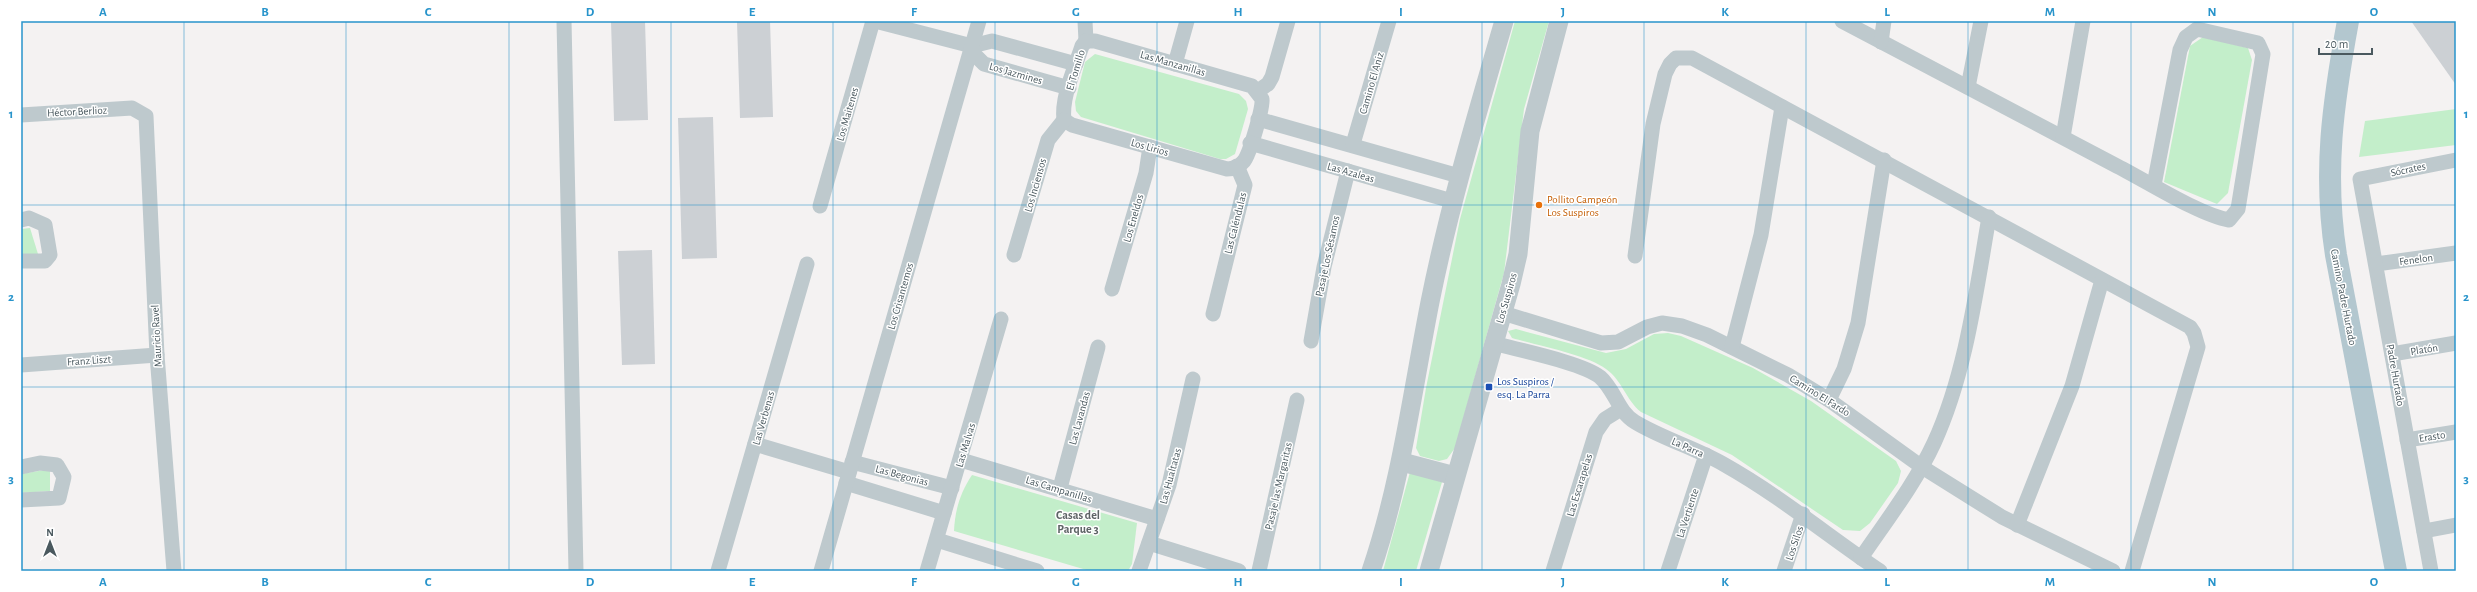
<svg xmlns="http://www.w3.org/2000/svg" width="2477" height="592" font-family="'Alegreya Sans',sans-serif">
	<rect width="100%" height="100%" fill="#f4f2f2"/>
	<!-- green -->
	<g fill="#c3eeca">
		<path d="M1515,21H1549L1524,109L1504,273L1455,448L1447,459L1439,461L1420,456L1416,448L1426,388L1460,219Z"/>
		<path d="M2203,37L2248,48L2252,60L2228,193L2217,204L2164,182L2190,46Z"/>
		<path d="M1095,54L1239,94L1246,101L1248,109L1235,154L1226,159H1220L1081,117L1076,111L1075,102L1085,62Z"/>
		<path d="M2456,109V145L2359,157L2365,121Z"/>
		<path d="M30,228L38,254H21V229Z"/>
		<path d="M1516,329L1606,353L1626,349L1654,334L1668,333L1681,336L1753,368L1811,401L1896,461L1901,471L1898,483L1870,523L1860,531L1843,530L1732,455L1641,412C1626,400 1622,380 1606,369C1588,355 1536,345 1512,338L1508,331Z"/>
		<path d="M50,469V491L21,493V474Z"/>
		<path d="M1410,472L1442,482L1416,571H1383Z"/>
		<path d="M972,475L1137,523L1132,564L1128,571H1090L954,531C955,510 960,493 972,475Z"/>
	</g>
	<!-- building -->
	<g fill="#ccd0d4">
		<path d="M611,21H645L648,120L614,121Z"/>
		<path d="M737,21H770L773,117L740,118Z"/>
		<path d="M2411,21H2456V85Z"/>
		<path d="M713,117L717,258L682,259L678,118Z"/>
		<path d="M652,250L655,364L622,365L618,251Z"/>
	</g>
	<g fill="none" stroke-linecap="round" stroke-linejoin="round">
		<!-- minor -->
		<g stroke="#bec9cd" stroke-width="15">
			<path d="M564,21L576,571"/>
			<path d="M875,21L972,46L992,41L1076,64"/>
			<path d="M1085,21L1086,41"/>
			<path d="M1842,21C1933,69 2024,117 2115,165C2145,180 2199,215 2229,220L2238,209L2263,54L2258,43L2197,29L2186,37L2180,50L2154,185"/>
			<path d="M1881,42L1884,21"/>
			<path d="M972,46L975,55L984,64L1069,88"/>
			<path d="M1175,64L1187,21"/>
			<path d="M1968,87L1981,21"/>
			<path d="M1258,91L1268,84L1272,77L1288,21"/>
			<path d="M21,115L132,108L146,116L157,355L174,571"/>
			<path d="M1258,119L1459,176"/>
			<path d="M1064,120L1072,125L1227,169C1234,169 1240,166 1244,161C1250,153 1263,108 1262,99L1252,86L1095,41H1086"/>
			<path d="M1064,120C1061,97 1075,68 1082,46L1086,41"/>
			<path d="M2063,137L2083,21"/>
			<path d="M1250,143L1452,201"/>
			<path d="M1353,144L1389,21"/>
			<path d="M820,206L873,21"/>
			<path d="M21,220L29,218L45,225L50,255L45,261H21"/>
			<path d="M1014,255L1048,140L1064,120"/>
			<path d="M1635,256L1653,124L1665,74L1670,64L1676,58H1692L2190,327L2194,333L2198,347L2132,571"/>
			<path d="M2376,264L2456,253"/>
			<path d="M1112,289L1146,173L1150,147"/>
			<path d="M1503,313L1601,343L1618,342L1647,327L1662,323L1682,326L1707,335L1788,375L1829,400L1922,467L2002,517L2113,571"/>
			<path d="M1213,314L1245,185L1237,166"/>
			<path d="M1311,341L1324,267L1348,171"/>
			<path d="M1493,343C1518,350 1583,363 1600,377C1615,390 1618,412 1635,422C1663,439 1696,448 1725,465C1780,496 1828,536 1880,571"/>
			<path d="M1732,347L1761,235L1782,107"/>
			<path d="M2392,354L2456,343"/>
			<path d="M21,365L157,355"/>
			<path d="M1829,400L1844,369L1858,323L1884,160"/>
			<path d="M2407,440L2456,432"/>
			<path d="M755,444L849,472"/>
			<path d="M961,460L1157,519"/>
			<path d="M852,462L952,488"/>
			<path d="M21,467L40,463L57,465L64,477L59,498L21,500"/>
			<path d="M846,483L944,513"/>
			<path d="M1060,488L1098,347"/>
			<path d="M2017,525L2072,386L2102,280"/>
			<path d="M2424,531L2456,525"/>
			<path d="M937,540L1037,571"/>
			<path d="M1149,543L1239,571"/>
			<path d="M1861,558C1886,521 1915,484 1934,443C1966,373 1976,292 1989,217"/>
			<path d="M718,571L807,264"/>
			<path d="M821,571L979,21"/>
			<path d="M927,571L1001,319"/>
			<path d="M1139,571L1169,485L1193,379"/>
			<path d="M1259,571L1297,400"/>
			<path d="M1553,571L1596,432L1605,419L1621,409"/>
			<path d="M1668,571L1706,455"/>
			<path d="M1784,571L1803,514"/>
			<path d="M2431,571L2360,179L2456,160"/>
		</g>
		<!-- tertiary -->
		<g stroke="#bec9cd" stroke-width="19">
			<path d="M1402,462L1455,476"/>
			<path d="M1371,571C1401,483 1412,393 1430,302C1449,207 1477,114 1504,21"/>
			<path d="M1429,571L1511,284L1518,254L1530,131L1559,21"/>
		</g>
		<!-- primary -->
		<path stroke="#b3c7cf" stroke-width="22" d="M2348,21C2333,103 2323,172 2336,255L2396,571"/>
	</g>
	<!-- grid -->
	<path fill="none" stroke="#2894cb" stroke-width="1" stroke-opacity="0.55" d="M184,21V571M346,21V571M509,21V571M671,21V571M833,21V571M995,21V571M1157,21V571M1320,21V571M1482,21V571M1644,21V571M1806,21V571M1968,21V571M2131,21V571M2293,21V571M21,205H2456M21,387H2456"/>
	<!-- markers -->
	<circle fill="#e8710a" stroke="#fff" stroke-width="1.5" cx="1539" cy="205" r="4"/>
	<rect fill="#1a4fb4" stroke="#fff" stroke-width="1.5" x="1485" y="383" width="8" height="8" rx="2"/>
	<g text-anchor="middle" stroke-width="3" stroke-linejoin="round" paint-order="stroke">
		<!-- street labels -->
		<g font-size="11" fill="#4a595f" stroke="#fff">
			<text transform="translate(1173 63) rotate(16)" y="4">Las Manzanillas</text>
			<text transform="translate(1075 70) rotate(-73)" y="4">El Tomillo</text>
			<text transform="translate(1016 73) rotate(16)" y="4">Los Jazmines</text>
			<text transform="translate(1371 83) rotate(-74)" y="4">Camino El Aniz</text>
			<text transform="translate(77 111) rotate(-3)" y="4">Héctor Berlioz</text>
			<text transform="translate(847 114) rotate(-74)" y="4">Los Maitenes</text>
			<text transform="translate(1150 147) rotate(16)" y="4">Los Lirios</text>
			<text transform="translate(2408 169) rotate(-12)" y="4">Sócrates</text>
			<text transform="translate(1351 172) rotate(16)" y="4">Las Azaleas</text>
			<text transform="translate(1035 185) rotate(-74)" y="4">Los Inciensos</text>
			<text transform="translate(1133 218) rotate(-74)" y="4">Los Eneldos</text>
			<text transform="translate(1235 223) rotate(-76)" y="4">Las Caléndulas</text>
			<text transform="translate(1327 256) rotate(-78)" y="4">Pasaje Los Sésamos</text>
			<text transform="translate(2416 259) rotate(-8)" y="4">Fenelon</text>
			<text transform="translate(900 296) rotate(-74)" y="4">Los Crisantemos</text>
			<text transform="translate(2344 297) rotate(79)" y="4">Camino Padre Hurtado</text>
			<text transform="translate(1506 298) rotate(-74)" y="4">Los Suspiros</text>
			<text transform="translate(156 336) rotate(-93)" y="4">Mauricio Ravel</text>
			<text transform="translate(2424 349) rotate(-9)" y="4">Platón</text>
			<text transform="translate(89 360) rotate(-4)" y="4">Franz Liszt</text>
			<text transform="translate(2396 375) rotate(80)" y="4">Padre Hurtado</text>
			<text transform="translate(1820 395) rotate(32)" y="4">Camino El Fardo</text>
			<text transform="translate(763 418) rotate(-74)" y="4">Las Verbenas</text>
			<text transform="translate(1079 418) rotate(-75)" y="4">Las Lavandas</text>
			<text transform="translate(2432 436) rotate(-9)" y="4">Erasto</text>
			<text transform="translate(965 445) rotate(-73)" y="4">Las Malvas</text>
			<text transform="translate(1688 447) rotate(24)" y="4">La Parra</text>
			<text transform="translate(902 475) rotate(15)" y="4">Las Begonias</text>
			<text transform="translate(1170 476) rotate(-75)" y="4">Las Hualtatas</text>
			<text transform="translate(1579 485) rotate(-73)" y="4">Las Escarapelas</text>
			<text transform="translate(1278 486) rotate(-77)" y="4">Pasaje las Margaritas</text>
			<text transform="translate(1059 489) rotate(17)" y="4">Las Campanillas</text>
			<text transform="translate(1687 513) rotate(-72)" y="4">La Vertiente</text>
			<text transform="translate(1794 543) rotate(-71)" y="4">Los Silos</text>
		</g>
		<!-- food labels -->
		<g font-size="11" fill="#c56008" stroke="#fff" text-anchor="start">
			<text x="1547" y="203">Pollito Campeón<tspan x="1547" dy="13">Los Suspiros</tspan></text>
		</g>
		<!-- transit labels -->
		<g font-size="11" fill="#164399" stroke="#fff" text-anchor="start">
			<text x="1497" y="385">Los Suspiros /<tspan x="1497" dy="13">esq. La Parra</tspan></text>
		</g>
		<!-- neighbourhood labels -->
		<g font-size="12" font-weight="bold" fill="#5e6466" stroke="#fff">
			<text x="1078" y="519">Casas del<tspan x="1078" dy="14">Parque 3</tspan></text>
		</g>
	</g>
	<!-- border -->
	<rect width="2477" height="592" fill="none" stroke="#ffffff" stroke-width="44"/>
	<!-- north arrow -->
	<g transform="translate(50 542)" stroke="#ffffff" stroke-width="3" paint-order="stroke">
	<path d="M0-3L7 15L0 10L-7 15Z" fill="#4a595f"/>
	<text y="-6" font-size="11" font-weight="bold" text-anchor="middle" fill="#4a595f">N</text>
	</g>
	<!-- scale -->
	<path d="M2319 48v6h53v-6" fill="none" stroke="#4a595f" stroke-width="2"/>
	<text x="2325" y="48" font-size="12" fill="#4a595f" stroke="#ffffff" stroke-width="3" paint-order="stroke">20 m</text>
	<rect x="22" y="22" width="2433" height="548" fill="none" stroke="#2894cb" stroke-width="1.5"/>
	<g font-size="13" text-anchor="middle" font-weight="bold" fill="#2894cb">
		<text x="103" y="16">A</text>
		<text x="265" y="16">B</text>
		<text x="428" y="16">C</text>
		<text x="590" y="16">D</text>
		<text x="752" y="16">E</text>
		<text x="914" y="16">F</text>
		<text x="1076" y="16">G</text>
		<text x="1238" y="16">H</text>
		<text x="1401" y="16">I</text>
		<text x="1563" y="16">J</text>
		<text x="1725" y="16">K</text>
		<text x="1887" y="16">L</text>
		<text x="2050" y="16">M</text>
		<text x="2212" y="16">N</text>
		<text x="2374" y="16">O</text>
		<text x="11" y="118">1</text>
		<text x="2466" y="118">1</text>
		<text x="11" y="301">2</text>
		<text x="2466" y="301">2</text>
		<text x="11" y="483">3</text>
		<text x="2466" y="483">3</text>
		<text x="103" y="586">A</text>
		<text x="265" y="586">B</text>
		<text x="428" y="586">C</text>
		<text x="590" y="586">D</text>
		<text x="752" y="586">E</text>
		<text x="914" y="586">F</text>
		<text x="1076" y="586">G</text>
		<text x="1238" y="586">H</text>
		<text x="1401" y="586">I</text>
		<text x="1563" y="586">J</text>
		<text x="1725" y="586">K</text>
		<text x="1887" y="586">L</text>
		<text x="2050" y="586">M</text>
		<text x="2212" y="586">N</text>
		<text x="2374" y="586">O</text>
	</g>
</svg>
